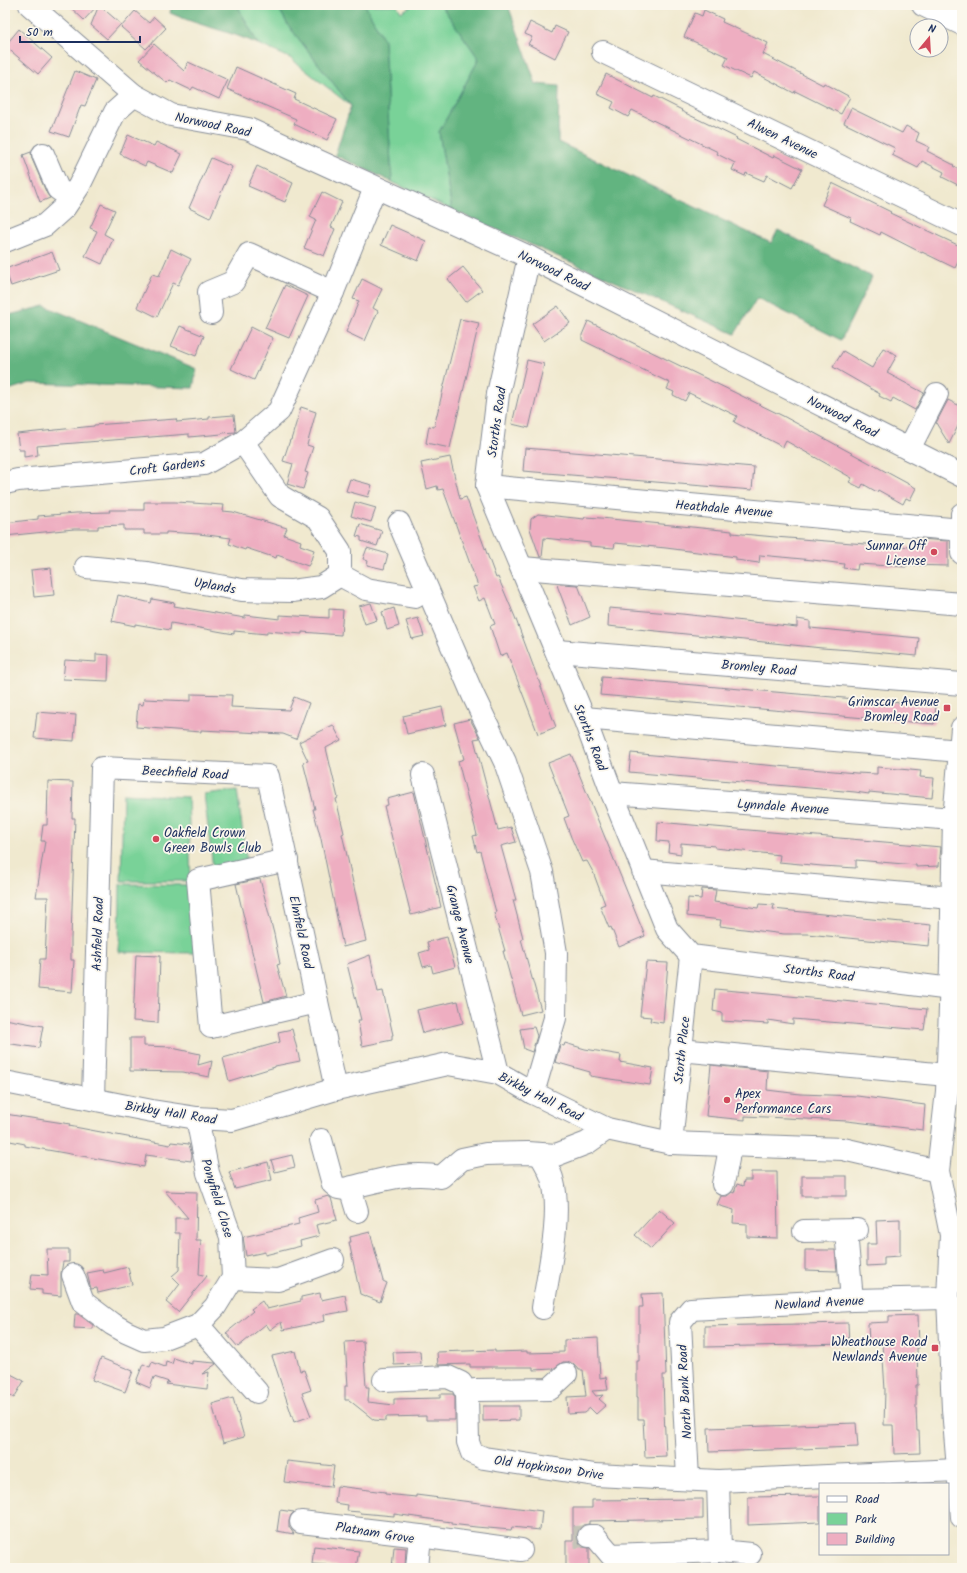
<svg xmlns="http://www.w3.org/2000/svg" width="967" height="1573" font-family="Kalam,sans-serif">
	<rect width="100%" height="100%" fill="#fbf7ec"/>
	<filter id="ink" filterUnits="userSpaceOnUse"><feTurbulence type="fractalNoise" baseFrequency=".025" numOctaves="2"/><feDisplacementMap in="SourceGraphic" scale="8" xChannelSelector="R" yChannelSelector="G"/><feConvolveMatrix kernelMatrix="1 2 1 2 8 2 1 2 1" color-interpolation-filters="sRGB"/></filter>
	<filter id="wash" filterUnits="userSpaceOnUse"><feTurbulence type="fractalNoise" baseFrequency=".012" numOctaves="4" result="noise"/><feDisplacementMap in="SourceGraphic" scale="16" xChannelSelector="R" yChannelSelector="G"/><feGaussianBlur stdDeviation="0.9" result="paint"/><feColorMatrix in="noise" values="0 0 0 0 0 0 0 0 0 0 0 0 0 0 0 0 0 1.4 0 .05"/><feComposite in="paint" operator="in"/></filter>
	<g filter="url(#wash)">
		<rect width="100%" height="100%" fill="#f0e9cf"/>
		<!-- green -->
		<g fill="#79d298" stroke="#4a807b">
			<path d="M237,5H277L288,25L351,106L290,58L258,44Z"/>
			<path d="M365,5H397L401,12L413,5H441L479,59L439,132L452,210L392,182L384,41Z"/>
			<path d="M237,790L247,864L213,868L204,794Z"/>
			<path d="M123,794L188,797L191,881H121Z"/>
			<path d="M120,884L195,885V953L119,952Z"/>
		</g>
		<!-- forest -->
		<g fill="#62b480" stroke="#3e726f">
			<path d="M172,5H237L258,44C230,31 199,26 170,13Z"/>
			<path d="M277,5H365L384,40L392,182L335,155L351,106L288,25Z"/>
			<path d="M441,5H508L536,84L559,86L558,142L771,243L778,230L872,277L841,340L757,298L735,334L452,210L439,132L479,59Z"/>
			<path d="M45,306L197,369L193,388L30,383L5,391V316Z"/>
		</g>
		<g id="blocks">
			<!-- building -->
			<g fill="#eeaec1">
				<path d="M68,5H98L84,20Z"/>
				<path d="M99,5L121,24L107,39L91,25Z"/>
				<path d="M704,10L723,19L722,22L768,43L763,54L823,85L824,83L850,97L841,114L795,91L794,93L754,72L751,78L736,71L724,65L728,57L684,37L695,13L702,16Z"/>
				<path d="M135,11L149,23L154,17L166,28L146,49L121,27Z"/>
				<path d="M530,22L552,33L555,26L568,32L555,58L528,44L532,37L525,34Z"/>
				<path d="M19,29L52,58L38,74L5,46Z"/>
				<path d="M154,44L184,71L188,62L228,80L219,99L193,87L191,90L170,80L167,83L139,60Z"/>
				<path d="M236,67L296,94L294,99L337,119L327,140L294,124L296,119L227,89Z"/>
				<path d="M75,71L96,80L85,106L81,105L69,137L51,131Z"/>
				<path d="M606,74L653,98L654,96L682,110L681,111L737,138L736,139L773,158L774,155L802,169L792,188L767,175L764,181L746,173L745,176L732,170L735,163L717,154L718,152L632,110L628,117L611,108L614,102L597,94Z"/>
				<path d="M851,108L902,133L906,126L919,133L916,141L929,147L927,151L954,165L953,166L962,171V187L942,177L944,172L922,161L918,168L892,155L895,148L844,123Z"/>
				<path d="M128,135L154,146L156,142L182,154L173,173L147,162L145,166L120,154Z"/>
				<path d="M31,152L32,159L47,194L50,198L40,202L23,155Z"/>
				<path d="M211,158L232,167L210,218L189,208Z"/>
				<path d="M257,166L293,183L285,202L248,186Z"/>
				<path d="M832,183L891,212L890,213L962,247V254L955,268L922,252V253L881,232L880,235L850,221L851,218L822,205Z"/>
				<path d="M322,192L342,202L331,227L335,229L324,256L304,248L316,220L310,217Z"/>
				<path d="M101,204L115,210L104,234L113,239L102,264L85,256L97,231L90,228Z"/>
				<path d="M390,225L426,241L418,261L381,245Z"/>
				<path d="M171,249L191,259L178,285L173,283L157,317L137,307L152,274L159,276Z"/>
				<path d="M52,252L59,270L11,286L5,269Z"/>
				<path d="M463,267L482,290L466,302L448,279Z"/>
				<path d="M362,279L382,289L373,308L378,311L365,341L346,332L359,301L353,299Z"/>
				<path d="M285,285L308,296L289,338L265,328Z"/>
				<path d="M558,306L570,323L544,341L532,324Z"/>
				<path d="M460,319L479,323L450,448L426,443L429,426L434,427Z"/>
				<path d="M588,321L783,416L916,488L910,500L906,498L903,504L878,490L877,492L863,484L861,488L849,482L852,478L786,441L783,447L734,422L737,416L689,393L685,401L673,395L674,392L667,389L670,383L582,340V335Z"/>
				<path d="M180,326L204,336L196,356L171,346Z"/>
				<path d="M251,327L273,338L254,380L231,369Z"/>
				<path d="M883,348L897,355L887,373L924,393L915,410L893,398L891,402L879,396L880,394L833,367L843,351L872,368Z"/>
				<path d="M527,360L544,364L529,428L512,424Z"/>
				<path d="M948,400L962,407V418L949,444L936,423Z"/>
				<path d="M301,407L316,412L307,445L313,447L305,472L308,473L303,489L287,484L293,464L283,461L290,440H291Z"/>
				<path d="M234,415L236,432L222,433V434L189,437V434L37,446L38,455L24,457V450H19L17,434L94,426V425L176,419L177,422L209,419V417Z"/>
				<path d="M525,448L754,467L752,490L523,471Z"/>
				<path d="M450,457L460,499L466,497L496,578L498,577L515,617L556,727L538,734L507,653L500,656L490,626L495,624L485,598L479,601L473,587L478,586L443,489L438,490L437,486L427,489L421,463Z"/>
				<path d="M350,479L372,485L368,497L346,491Z"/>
				<path d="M144,502H176L224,505L223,511L233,512L287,528L284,535L301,541L300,545L314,550L310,563L308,566L277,555L276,558L246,548L245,550L229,544L231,538L199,534L166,532V534H144V530H124V525L98,526V529H74L5,536V523L38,519V516L76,513L110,512L109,510H144Z"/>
				<path d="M355,502L376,508L371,522L351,516Z"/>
				<path d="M538,514L584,519L585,517L601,518L732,531V533L775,537L878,545V544L920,548V539L948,541V566L906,565V567L858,564L857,570L843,568L844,564L813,560L760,555L759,563L736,560V557L666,548L615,543L614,548L590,546V543L544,538L542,557H540L530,529L531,519Z"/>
				<path d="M360,524L382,531L377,546L361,541V537L356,536Z"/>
				<path d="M367,548L388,554L384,569L367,565L368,561L363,559Z"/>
				<path d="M51,568L54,595L34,597L31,570Z"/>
				<path d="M561,584L578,585L590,617L572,625L557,585Z"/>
				<path d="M118,595L151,603L152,599L175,603L174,606L245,618V615L280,619V615L329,618V609L343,610L341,635L302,632V634L267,631V634L234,631V634L171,623L170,630L135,624V626L112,621Z"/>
				<path d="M371,603L377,620L365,624L359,606Z"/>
				<path d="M394,608L399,626L387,630L382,612Z"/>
				<path d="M609,608L682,614L797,627V619L810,621V628L919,638L917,656L851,650L822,648L608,626Z"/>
				<path d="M418,618L424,636L412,639L406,621Z"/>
				<path d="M96,654L109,655L108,681L63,679L65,660L96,662Z"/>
				<path d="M602,677L936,706L934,724L600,695Z"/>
				<path d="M191,694L232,695L231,707L289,710L294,697L309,703L296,739L283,734L201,730V732L136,727L138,704L143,705L144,699L191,701Z"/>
				<path d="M442,707L446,725L407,734L403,716Z"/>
				<path d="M37,712L76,715L74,741L34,738Z"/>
				<path d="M470,719L480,738L474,739L498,830L511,827L516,842L501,846L516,900H513L523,938L521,939L541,1010L521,1015L503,951H505L494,913L496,912L490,890L480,851L477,852L473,836L477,835L458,761L464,759L454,723Z"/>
				<path d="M333,725L341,740L326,748L338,798L336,799L344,833L342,834L346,851L366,941L343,947L321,839L313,809H315L303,762L308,761L299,742Z"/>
				<path d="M631,753L856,773L877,774V767L921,771L920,777L934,778L932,798L869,792V794L855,792L629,772Z"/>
				<path d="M571,754L645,936L619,947L611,927L609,928L600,906L605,904L593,872L587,861L582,862L571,837L564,818L569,816L548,763Z"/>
				<path d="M48,781L73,782L72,818H75L71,938V960H74L72,992L38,989L40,959H45L48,897H36L45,841H41L43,825H47Z"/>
				<path d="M414,792L441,907L411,915L384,806L388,805L387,799Z"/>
				<path d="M658,822L941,847L939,866L916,867V865L856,860V868L822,866L779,862L780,855L715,848V846L681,843V854L668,852L669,842L657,841Z"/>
				<path d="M260,879L274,934L280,964L277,965L286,996L264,1002L236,884Z"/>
				<path d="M702,889L716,890L714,902L758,908L759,904L774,905L773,909L931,925L929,946L807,934H784L720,926L721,920L687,916L688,898L701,899Z"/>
				<path d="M447,937L455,967L433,973L431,965L423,967L419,953L429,950L427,942Z"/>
				<path d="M136,955L160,956L158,1023L133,1021Z"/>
				<path d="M370,955L378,992L383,991L393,1035H392V1040L362,1046L358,1020H361L347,964Z"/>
				<path d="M646,962L668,963L663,1023L650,1021L651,1017L640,1016Z"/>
				<path d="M715,989L927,1009L924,1030L793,1019V1024L768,1020V1024L722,1021V1013L713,1011Z"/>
				<path d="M458,1001L463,1023L423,1033L417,1010Z"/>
				<path d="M5,1019L43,1026L39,1048L5,1043Z"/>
				<path d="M534,1027L537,1036L532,1052L524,1049L520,1029Z"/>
				<path d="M292,1029L300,1061L275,1066V1067L229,1081L223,1058L280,1042L278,1032Z"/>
				<path d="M130,1038H144V1046L172,1047V1048L200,1054L198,1065L212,1061L209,1077L183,1072L130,1071Z"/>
				<path d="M565,1043L585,1049L621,1055L620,1062L653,1068L650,1085L590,1076V1072L555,1062L560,1045L564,1046Z"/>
				<path d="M711,1065L768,1071L767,1090L800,1094L857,1096L925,1105L923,1130L847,1121L745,1116V1120L706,1116Z"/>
				<path d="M5,1114L70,1124L69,1126L170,1145L171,1142L189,1144L192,1155L191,1161L146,1155L144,1167L25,1146V1144L5,1140Z"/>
				<path d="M292,1155L295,1167L275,1172L271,1160Z"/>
				<path d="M268,1162L272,1180L235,1189L229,1172Z"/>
				<path d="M751,1172H777L778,1238L747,1237V1224L733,1223L734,1210L717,1205L721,1196H727L732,1192L734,1193L737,1184L743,1186L744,1180H751Z"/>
				<rect x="802" y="1176" width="45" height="20"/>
				<path d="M165,1191L197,1192L196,1240H201L199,1274L207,1276L178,1312L166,1302L180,1284L172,1276L179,1270L180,1233H175V1218H188Z"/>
				<path d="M328,1196L331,1198L337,1220L316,1225L319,1236L300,1241L301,1246L265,1255V1252L246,1256L243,1237L299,1224L298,1218L318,1212L315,1200Z"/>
				<path d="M659,1209L675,1223L651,1249L635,1235Z"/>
				<path d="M900,1219V1256L884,1257V1265L867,1266V1244H877L876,1220Z"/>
				<path d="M370,1232L383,1281L387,1283L380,1302L360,1294L349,1242H351L350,1237Z"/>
				<path d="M47,1249H69V1262H63L61,1273V1296L42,1294V1290L30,1289L32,1274L48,1275Z"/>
				<path d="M805,1250H835L837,1271L805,1270Z"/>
				<path d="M128,1267L132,1285L98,1293L97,1288L91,1289L87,1273L103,1270L104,1273Z"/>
				<path d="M320,1293L321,1300L345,1295L348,1311L324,1315L325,1321L283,1330L281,1322L270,1330L266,1324L238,1347L226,1333L253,1311L251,1309L262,1301L267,1309L301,1301V1297Z"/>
				<path d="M663,1293L666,1375H663L664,1410L666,1456L645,1457L643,1419H638V1397H637V1361H639V1307H643L642,1294Z"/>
				<path d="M75,1314H78L93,1325V1329L74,1328Z"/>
				<path d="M918,1315L919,1348H917L918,1385H916V1407L917,1431H919L920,1453L894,1454L893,1425H884L885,1390L882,1343H869L868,1323L889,1322V1316Z"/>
				<path d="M848,1323L849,1344L705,1347V1326Z"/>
				<path d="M598,1338L600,1378L606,1377L608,1390L592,1391L596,1396L603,1395L599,1399L606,1405L596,1414L590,1408L584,1413L568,1414L567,1397L586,1396L583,1370H579L578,1368L570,1362H563L553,1369L533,1370V1367H470V1364L438,1365L437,1352L495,1350V1352L527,1351V1353L564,1352V1340Z"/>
				<path d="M363,1341L366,1387H369L368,1402L394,1405V1399L440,1398V1394H453L455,1397V1420H426V1416L386,1417V1421L374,1420L349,1400H345V1386H348L345,1342Z"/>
				<path d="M295,1351L300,1371L304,1370L311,1390L302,1393L311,1416L294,1422L272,1356Z"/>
				<path d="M420,1351L421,1364L394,1365L393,1352Z"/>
				<path d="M101,1358L133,1371L125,1392L92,1380Z"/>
				<path d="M174,1358L192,1364V1361L215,1363L216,1364L202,1374L209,1372L207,1389L166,1384L169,1382L154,1377L150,1388L136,1382L143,1364L150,1367L152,1362L165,1367L166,1362L172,1364Z"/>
				<path d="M5,1371L24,1381L14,1398L5,1393Z"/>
				<path d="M233,1398L244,1437L223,1443L212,1404Z"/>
				<path d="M483,1406H519V1420L483,1421Z"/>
				<path d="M856,1423L858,1447L709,1452L708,1428Z"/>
				<path d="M287,1461L334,1466L331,1487L284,1482Z"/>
				<path d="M337,1486L385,1492V1494L416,1497V1495L542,1511L540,1530L512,1527L511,1530L476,1527L451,1524V1522L394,1514V1516L360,1513V1512L347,1511L348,1505L335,1503Z"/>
				<path d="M820,1496V1522L748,1525V1497Z"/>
				<path d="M703,1499V1519L589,1521V1524L583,1525L578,1529L577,1536L578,1542L582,1547L589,1548V1567L566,1568V1541H573V1508H592V1500Z"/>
				<path d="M280,1510L294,1512L291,1515L289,1521V1527L294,1534L277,1531Z"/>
				<path d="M314,1546L359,1551L356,1568H337L338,1566L312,1564Z"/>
				<path d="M394,1547L406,1548L405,1568H392Z"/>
			</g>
		</g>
	</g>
	<g filter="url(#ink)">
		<use href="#blocks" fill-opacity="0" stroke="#868c96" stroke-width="1"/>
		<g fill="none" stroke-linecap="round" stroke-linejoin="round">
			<!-- minor-tunnel -->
			<path stroke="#c5c4b8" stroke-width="22" stroke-dasharray="22 11" stroke-linecap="butt" d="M574,1537L589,1536"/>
			<defs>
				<g id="minor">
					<path d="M30,5L134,95L171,115L248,129L529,257L962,476"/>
					<path d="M923,5L962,24"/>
					<path d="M603,52L962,225"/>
					<path d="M43,154L58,189L71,198"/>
					<path d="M5,241L45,225L65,207L79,186L115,112L134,95"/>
					<path d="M529,257L498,394L487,486L584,718L612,793L667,929L691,956L951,989"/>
					<path d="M211,313L209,292L233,282L249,254L333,292"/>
					<path d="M909,449L937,394"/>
					<path d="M5,483L18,480L204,464L243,442L279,411L333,292L375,188"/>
					<path d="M487,486L961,530"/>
					<path d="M962,514V553"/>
					<path d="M399,523L473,695L505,762L542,872L556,953L555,1018L533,1093"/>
					<path d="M86,567L147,573L242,590L292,591L321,587L340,575V551L318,518L280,496L243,442"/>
					<path d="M522,568L962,604"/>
					<path d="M340,575L366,589L415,597"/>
					<path d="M557,651L962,684"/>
					<path d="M584,718L960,751"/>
					<path d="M962,728L954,819L950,1007L947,1091L938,1171L951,1235L948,1298L953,1409L962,1517"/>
					<path d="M423,775L498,1073"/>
					<path d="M612,793L954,819"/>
					<path d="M287,860L198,880L211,1027L317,1002"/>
					<path d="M643,871L952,898"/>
					<path d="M680,1050L947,1075"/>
					<path d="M5,1082L152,1111L197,1118L232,1120L336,1089L448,1064L498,1073L533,1093L607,1129L671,1143L843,1149L938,1171"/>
					<path d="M93,1099L102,768L268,776L336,1089"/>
					<path d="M321,1140L333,1184L338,1188L344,1189C375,1182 408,1170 441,1177L462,1159L486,1154L528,1153L556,1155L587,1143L607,1129"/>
					<path d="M671,1143L691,956"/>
					<path d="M540,1154C545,1163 551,1172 553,1182C562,1216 548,1273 543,1308"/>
					<path d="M723,1184L728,1159L729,1146"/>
					<path d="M350,1188L357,1211"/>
					<path d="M804,1231L857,1230"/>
					<path d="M846,1231L852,1300"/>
					<path d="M73,1275L83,1302L112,1324L126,1332L144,1340L164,1338L198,1325L215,1307L233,1278L231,1237L208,1173L197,1118"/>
					<path d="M233,1278L278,1280L333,1260"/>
					<path d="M198,1325L257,1392"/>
					<path d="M384,1380L448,1377L461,1383L467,1394L468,1442L472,1453L484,1458L595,1475L718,1481L957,1470"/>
					<path d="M467,1394L475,1390L550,1389L566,1374"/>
					<path d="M688,1479L680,1322L691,1309L852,1300L948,1298"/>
					<path d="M301,1522L420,1536L417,1568"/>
					<path d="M420,1536L521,1550"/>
					<path d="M589,1536H595L611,1555L720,1551L718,1481"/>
					<path d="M720,1551L750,1554"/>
				</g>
			</defs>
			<!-- minor casing -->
			<use href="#minor" stroke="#868c96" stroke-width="24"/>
			<!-- minor -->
			<use href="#minor" stroke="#fff" stroke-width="22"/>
		</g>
	</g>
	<!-- markers -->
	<g fill="#d1495b" stroke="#fbf7ec" stroke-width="1.5">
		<circle cx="934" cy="552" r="4"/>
		<rect x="943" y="704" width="8" height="8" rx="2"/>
		<circle cx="156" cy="839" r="4"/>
		<circle cx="727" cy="1100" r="4"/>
		<rect x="931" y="1344" width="8" height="8" rx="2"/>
	</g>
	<g text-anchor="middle" stroke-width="3.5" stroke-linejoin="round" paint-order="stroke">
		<!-- street labels -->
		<g font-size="13" fill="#1b2f5e" stroke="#fbf7ec">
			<text transform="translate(213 124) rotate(12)" y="5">Norwood Road</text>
			<text transform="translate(783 138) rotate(26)" y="5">Alwen Avenue</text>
			<text transform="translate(554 270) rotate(26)" y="5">Norwood Road</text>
			<text transform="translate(843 416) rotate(27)" y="5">Norwood Road</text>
			<text transform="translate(496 422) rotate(-82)" y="5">Storths Road</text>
			<text transform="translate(167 466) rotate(-7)" y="5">Croft Gardens</text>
			<text transform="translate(724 508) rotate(5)" y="5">Heathdale Avenue</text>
			<text transform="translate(215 585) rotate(10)" y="5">Uplands</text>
			<text transform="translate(759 667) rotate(5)" y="5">Bromley Road</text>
			<text transform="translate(591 737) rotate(69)" y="5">Storths Road</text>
			<text transform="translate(185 772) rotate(3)" y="5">Beechfield Road</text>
			<text transform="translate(783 806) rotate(4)" y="5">Lynndale Avenue</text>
			<text transform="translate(461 924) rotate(76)" y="5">Grange Avenue</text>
			<text transform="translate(302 932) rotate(78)" y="5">Elmfield Road</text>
			<text transform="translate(97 934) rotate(-88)" y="5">Ashfield Road</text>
			<text transform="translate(819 972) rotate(7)" y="5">Storths Road</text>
			<text transform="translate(681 1050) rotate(-84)" y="5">Storth Place</text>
			<text transform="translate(541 1096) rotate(27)" y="5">Birkby Hall Road</text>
			<text transform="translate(171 1112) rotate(9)" y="5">Birkby Hall Road</text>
			<text transform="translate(218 1198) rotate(73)" y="5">Ponyfield Close</text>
			<text transform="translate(819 1302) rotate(-3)" y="5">Newland Avenue</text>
			<text transform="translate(684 1392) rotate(-93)" y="5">North Bank Road</text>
			<text transform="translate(549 1467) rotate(8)" y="5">Old Hopkinson Drive</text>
			<text transform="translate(375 1532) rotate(9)" y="5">Platnam Grove</text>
		</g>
		<!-- poi labels -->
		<g font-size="13" fill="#1b2f5e" stroke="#fbf7ec" text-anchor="end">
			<text x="926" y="550">Sunnar Off<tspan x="926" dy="15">License</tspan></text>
			<text x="939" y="706">Grimscar Avenue<tspan x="939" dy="15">Bromley Road</tspan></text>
			<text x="164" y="837" text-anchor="start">Oakfield Crown<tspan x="164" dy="15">Green Bowls Club</tspan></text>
			<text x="735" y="1098" text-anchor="start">Apex<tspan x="735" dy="15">Performance Cars</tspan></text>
			<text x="927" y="1346">Wheathouse Road<tspan x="927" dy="15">Newlands Avenue</tspan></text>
		</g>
	</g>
	<!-- margin -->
	<rect width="967" height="1573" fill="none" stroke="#fbf7ec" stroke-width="20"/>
	<!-- legend -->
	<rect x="819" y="1483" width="130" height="72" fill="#fbf7ec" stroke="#a1a7b3"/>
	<rect x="827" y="1496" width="20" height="6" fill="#ffffff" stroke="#a1a7b3"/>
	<text x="855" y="1503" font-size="12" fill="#1b2f5e">Road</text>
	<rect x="827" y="1513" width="20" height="12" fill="#79d298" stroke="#a1a7b3"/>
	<text x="855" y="1523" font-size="12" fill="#1b2f5e">Park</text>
	<rect x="827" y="1533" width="20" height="12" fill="#eeaec1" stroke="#a1a7b3"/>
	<text x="855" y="1543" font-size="12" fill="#1b2f5e">Building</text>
	<!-- north arrow -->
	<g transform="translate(929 38) rotate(18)"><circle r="19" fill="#fbf7ec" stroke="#a1a7b3"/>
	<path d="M0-3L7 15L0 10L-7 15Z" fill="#d1495b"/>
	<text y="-6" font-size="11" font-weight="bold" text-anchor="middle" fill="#1b2f5e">N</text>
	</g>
	<!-- scale -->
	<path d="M20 36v6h120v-6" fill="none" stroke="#1b2f5e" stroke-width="2"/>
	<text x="26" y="36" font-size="12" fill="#1b2f5e" stroke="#fbf7ec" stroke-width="3" paint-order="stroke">50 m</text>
</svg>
